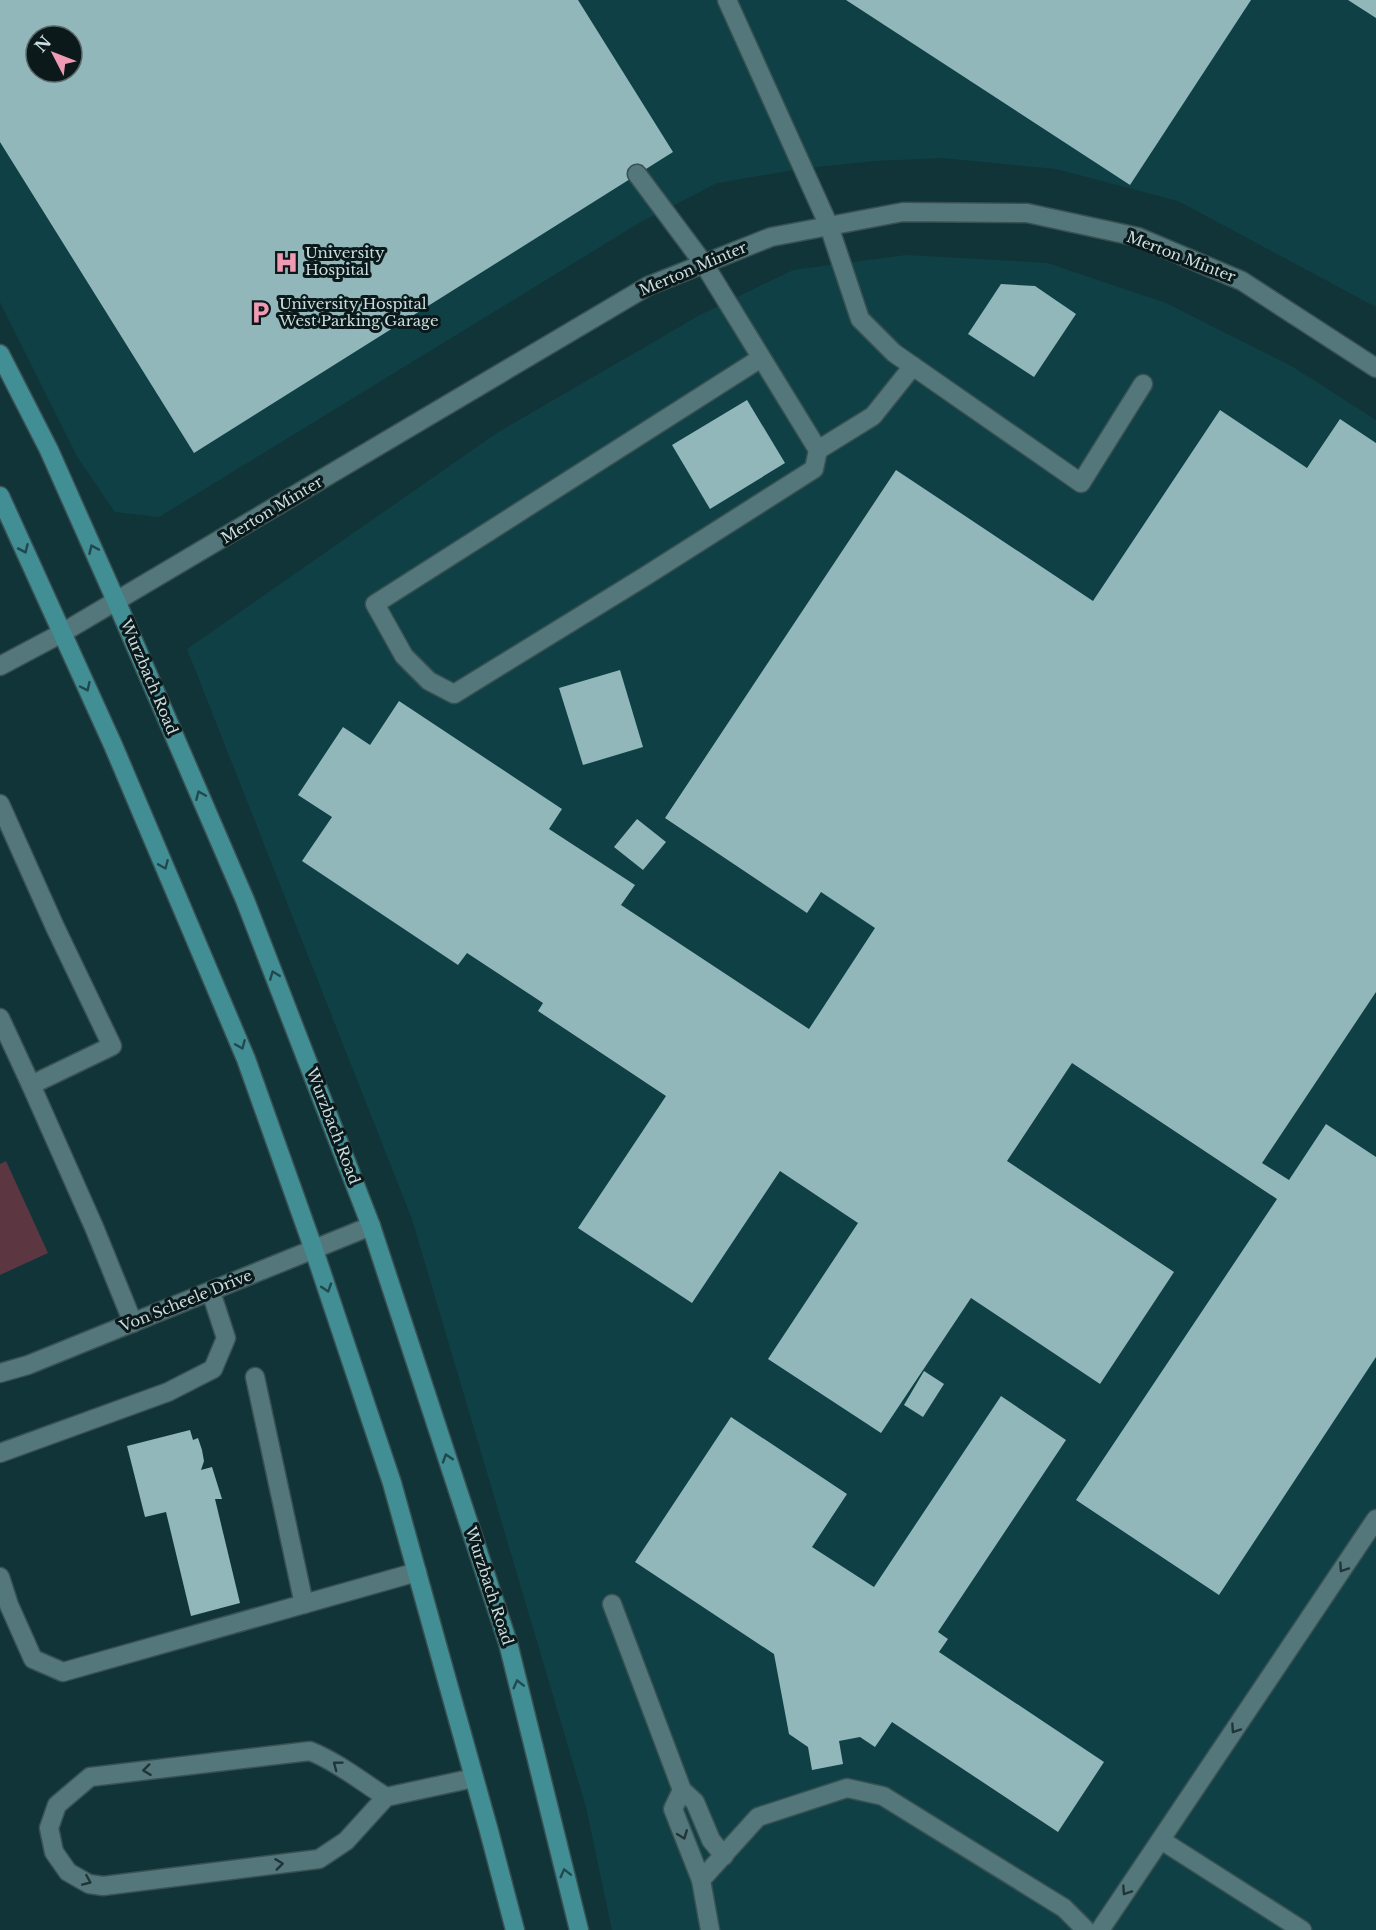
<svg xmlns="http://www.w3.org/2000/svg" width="1376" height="1930" font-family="'Libre Baskerville',serif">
	<rect width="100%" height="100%" fill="#113438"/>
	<!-- built -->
	<g fill="#0f4045" fill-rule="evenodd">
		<path d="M0,0H1376V307L1178,201L1056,169L942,158L875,161L806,168L717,183L639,223L159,517L115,512L78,458L0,302ZM36,36H72V72H36Z"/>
		<path d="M906,255L1047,263L1166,303L1293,367L1376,420V1930H612L586,1807L412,1219L187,649L497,433L700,315L793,270Z"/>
	</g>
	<!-- green -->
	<path fill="#5c3641" d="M6,1161L48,1253L0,1275V1164Z"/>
	<!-- building -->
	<g fill="#92b7bb" fill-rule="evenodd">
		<path d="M0,0H578L673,152L194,453L0,142ZM36,36H72V72H36Z"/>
		<path d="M846,0H1251L1130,185Z"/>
		<path d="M1348,0H1376V18Z"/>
		<path d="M1001,284L1035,286L1076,314L1034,377L968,334Z"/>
		<path d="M747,400L785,463L710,509L672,445Z"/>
		<path d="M1220,410L1307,468L1340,419L1376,443V992L1262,1163L1289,1180L1326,1124L1376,1157V1357L1219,1595L1076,1500L1277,1199L1072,1063L1007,1161L1174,1272L1100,1384L971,1298L881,1433L768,1359L858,1223L780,1171L692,1303L578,1228L666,1096L538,1011L543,1003L467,953L458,965L302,861L332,817L298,795L343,727L370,745L399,701L562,809L549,829L635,885L621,905L809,1029L875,928L821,892L807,913L665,818L896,470L1093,601Z"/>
		<path d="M620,670L643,747L583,765L559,688Z"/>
		<path d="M637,819L666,842L643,870L614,847Z"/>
		<path d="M924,1371L944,1384L923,1417L904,1405Z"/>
		<path d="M1001,1396L1066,1440L938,1632L948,1639L939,1652L1104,1762L1058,1832L892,1722L875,1747L860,1737L839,1741L843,1764L812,1770L808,1747L789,1734L774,1654L635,1562L731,1417L847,1494L812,1547L874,1587Z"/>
		<path d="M190,1430L193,1440L198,1438L202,1450L204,1461L201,1470L212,1467L222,1499H215L240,1603L191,1616L166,1512L145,1517L127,1446Z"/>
	</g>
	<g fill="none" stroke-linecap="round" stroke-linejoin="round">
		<defs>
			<g id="lane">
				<path d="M727,0L829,226L860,319L894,353L1081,483L1143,384"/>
				<path d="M637,174L704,264L818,450L873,416L913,366"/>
				<path d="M761,358L375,604L404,656L429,681L454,694L644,577L814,469L818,450"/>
				<path d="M0,666L62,633"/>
				<path d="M0,804L55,927L112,1046L31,1085L94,1227L133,1323"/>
				<path d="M0,1018L31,1085"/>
				<path d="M255,1377L304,1604"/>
				<path d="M0,1453L168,1392L213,1369L226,1338L211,1292"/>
				<path d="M0,1577L9,1605L33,1659L63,1672L417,1572"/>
				<path d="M612,1604L682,1790L695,1802L711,1840L724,1856"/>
				<path d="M682,1790L673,1809L701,1880"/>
				<path d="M1161,1840L1302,1930"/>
				<path d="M710,1930L701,1880L758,1817L847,1788L883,1796L1064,1908L1086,1930"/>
				<path d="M1100,1930L1376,1519"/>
			</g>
			<g id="street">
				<path d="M0,1373L28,1365L371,1226"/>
				<path d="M386,1797C361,1781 337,1762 310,1751L90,1777L57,1805L49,1828L54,1852L68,1872L89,1884L103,1886L319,1859L346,1841L386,1797L474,1778"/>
			</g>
			<path id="secondary" d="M62,633L648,286L771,237L903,212L1027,213L1138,237L1242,281L1376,368"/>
			<g id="primary">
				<path d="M0,354L49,450L117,603L245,900L371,1226L508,1643L579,1930"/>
				<path d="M0,496L113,745L246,1059L314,1250L392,1483L489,1831L515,1930"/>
			</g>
		</defs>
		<!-- lane casing -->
		<use href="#lane" stroke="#395153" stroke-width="21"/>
		<!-- street casing -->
		<use href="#street" stroke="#395153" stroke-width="21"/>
		<!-- secondary casing -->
		<use href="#secondary" stroke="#395153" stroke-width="21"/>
		<!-- primary casing -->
		<use href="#primary" stroke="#395153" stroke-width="21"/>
		<!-- lane -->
		<use href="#lane" stroke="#53777b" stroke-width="18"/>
		<!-- street -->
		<use href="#street" stroke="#53777b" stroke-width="18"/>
		<!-- secondary -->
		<use href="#secondary" stroke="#53777b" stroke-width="18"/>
		<!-- primary -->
		<use href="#primary" stroke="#428e95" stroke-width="18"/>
	</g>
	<!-- one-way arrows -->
	<defs><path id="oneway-chevron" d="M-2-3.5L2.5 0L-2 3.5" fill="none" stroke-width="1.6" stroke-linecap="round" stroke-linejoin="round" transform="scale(1.5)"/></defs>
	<g stroke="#21484c">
		<use href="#oneway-chevron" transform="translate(24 549) rotate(66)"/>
		<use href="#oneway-chevron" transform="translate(93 549) rotate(-114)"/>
		<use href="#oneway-chevron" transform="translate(86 687) rotate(65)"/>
		<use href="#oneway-chevron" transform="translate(200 795) rotate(-113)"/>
		<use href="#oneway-chevron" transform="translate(164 865) rotate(67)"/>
		<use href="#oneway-chevron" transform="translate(274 975) rotate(-111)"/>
		<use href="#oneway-chevron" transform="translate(241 1045) rotate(67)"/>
		<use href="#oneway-chevron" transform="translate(327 1288) rotate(72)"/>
		<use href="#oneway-chevron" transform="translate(447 1458) rotate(-108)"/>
		<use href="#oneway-chevron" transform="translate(518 1684) rotate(-104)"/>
		<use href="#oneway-chevron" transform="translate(565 1873) rotate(-104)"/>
	</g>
	<g stroke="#213538">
		<use href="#oneway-chevron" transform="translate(1343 1568) rotate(124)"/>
		<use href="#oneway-chevron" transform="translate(1235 1729) rotate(124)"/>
		<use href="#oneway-chevron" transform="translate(337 1765) rotate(-143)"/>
		<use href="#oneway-chevron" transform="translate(147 1770) rotate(173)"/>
		<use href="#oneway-chevron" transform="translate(683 1835) rotate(69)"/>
		<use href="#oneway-chevron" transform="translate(279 1864) rotate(-7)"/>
		<use href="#oneway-chevron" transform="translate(87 1881) rotate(23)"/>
		<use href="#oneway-chevron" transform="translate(1126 1891) rotate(124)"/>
	</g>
	<!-- icons -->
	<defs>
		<symbol id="hospital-bare" viewBox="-9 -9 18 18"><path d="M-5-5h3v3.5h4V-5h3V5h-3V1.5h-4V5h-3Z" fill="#f19ab4" stroke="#0b191b" stroke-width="2.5" paint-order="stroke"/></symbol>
		<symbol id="parking-bare" viewBox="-9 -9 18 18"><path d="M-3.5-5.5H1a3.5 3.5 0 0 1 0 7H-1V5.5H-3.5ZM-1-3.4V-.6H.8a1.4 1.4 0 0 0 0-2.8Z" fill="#f19ab4" stroke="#0b191b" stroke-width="2.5" paint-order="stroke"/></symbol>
	</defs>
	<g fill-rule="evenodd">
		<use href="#hospital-bare" x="270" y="246" width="33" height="33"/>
		<use href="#parking-bare" x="244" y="296" width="33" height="33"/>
	</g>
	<g text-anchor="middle" stroke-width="6" stroke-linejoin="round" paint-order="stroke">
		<!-- poi labels -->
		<g font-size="15" fill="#cadddf" stroke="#0b191b" text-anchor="start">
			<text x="305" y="258">University<tspan x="305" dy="17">Hospital</tspan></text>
			<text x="279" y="309">University Hospital<tspan x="279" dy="17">West Parking Garage</tspan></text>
		</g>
		<!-- street labels -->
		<g font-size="15" fill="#cadddf" stroke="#0b191b">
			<text transform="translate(1181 257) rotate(21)" y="5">Merton Minter</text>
			<text transform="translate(693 269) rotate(-23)" y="5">Merton Minter</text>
			<text transform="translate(272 510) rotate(-31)" y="5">Merton Minter</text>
			<text transform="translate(149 677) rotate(67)" y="5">Wurzbach Road</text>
			<text transform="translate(333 1126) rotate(69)" y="5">Wurzbach Road</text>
			<text transform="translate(186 1301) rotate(-22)" y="5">Von Scheele Drive</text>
			<text transform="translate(489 1586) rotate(72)" y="5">Wurzbach Road</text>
		</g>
	</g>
	<!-- north arrow -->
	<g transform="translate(54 54) rotate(312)"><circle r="28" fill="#0b191b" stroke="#576769" stroke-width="1.5"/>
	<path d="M0-4.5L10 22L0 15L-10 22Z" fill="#f19ab4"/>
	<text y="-9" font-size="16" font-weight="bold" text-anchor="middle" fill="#cadddf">N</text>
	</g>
</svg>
